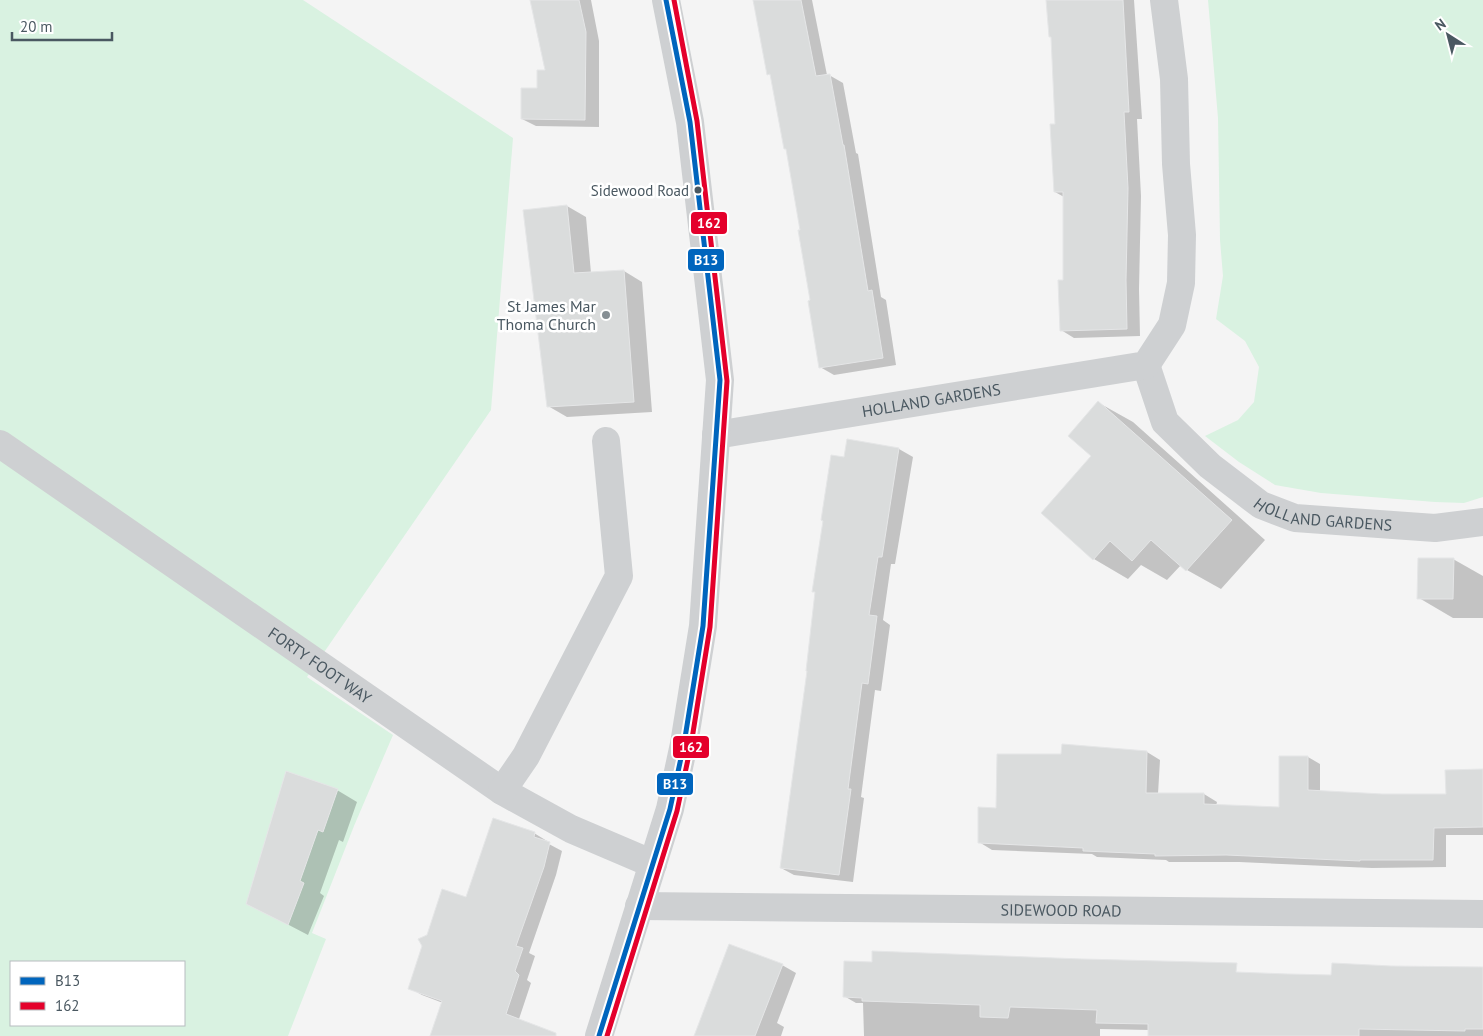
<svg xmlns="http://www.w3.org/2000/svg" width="1483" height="1036" font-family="'PT Sans',sans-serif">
	<rect width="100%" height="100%" fill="#f4f4f4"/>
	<!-- green -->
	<g fill="#d9f2e1" fill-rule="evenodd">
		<path d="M0,0H303L513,138L491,410L307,677L393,735L354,826L312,933L326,939L288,1036H0ZM11,962H184V1025H11Z"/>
		<path d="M1208,0H1483V497L1464,503L1435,502L1321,493L1275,485L1239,462L1205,436L1238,420L1254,402L1259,367L1245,341L1216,319L1223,276L1220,240L1218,118Z"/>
	</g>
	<!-- shadow -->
	<g fill="#0003">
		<path d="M531,0H591L599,41V127L536,126L522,119L547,72Z"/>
		<path d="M753,0H812L827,75H829L843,83L856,153L858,154L881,297L886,300L896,365L834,375L820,367L794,188L772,76L769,74Z"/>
		<path d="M1047,0H1134L1142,119H1137L1141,196L1139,289L1140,336L1074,338L1061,330L1064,281V197L1055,192L1057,125L1052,37Z"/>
		<path d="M567,206L586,217L591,273L624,271L642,282L652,412L567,417L548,406Z"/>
		<path d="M1099,403L1133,422L1265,540L1221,589L1187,570L1181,565L1167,580L1141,565L1128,579L1094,559L1042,513L1093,456Z"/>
		<path d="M848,440L899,449L913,457L895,564H891L883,620L890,625L881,691L875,690L861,797L864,798L853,882L794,875L781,868L808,671Z"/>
		<path d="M1453,559L1483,576V618H1453L1419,598Z"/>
		<path d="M1147,752L1160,760L1158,794H1204L1217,802L1216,806L1280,808L1308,757L1320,764V792L1382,795L1447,796L1483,771V835H1446V867L1372,868L1239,862H1169L1166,860L1097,857L1092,854L992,850L979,842L998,809Z"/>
		<path d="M337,790L357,802L343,842L339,840L320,893L324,896L308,935L247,903Z"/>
		<path d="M534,833L547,841V843L562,851L556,875L529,953L535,956L527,980L531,983L518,1022L521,1036H432L443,1003L422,995L409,988L428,935Z"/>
		<path d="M1082,961L1195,1036H1149V1030L1100,1029V1036H864L863,1003H856L844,996L873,964Z"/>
		<path d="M782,965L796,973L777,1023L784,1027L781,1036H695Z"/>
		<path d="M1391,967L1483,968V1036H1234L1332,976Z"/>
	</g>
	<!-- building -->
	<g fill="#dadcdc" stroke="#e5e6e7">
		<path d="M530,0H579L586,32L585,120L521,119V88H537V70H545Z"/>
		<path d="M753,0H801L816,76L830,74L843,145H844L868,291L872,290L883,358L819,368L808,301L810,300L798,230H800L786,149H784L770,74L767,75Z"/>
		<path d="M1046,0H1123L1129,112H1124L1128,188L1126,280L1127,329L1060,331L1058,280H1063V192H1054L1050,124H1055L1051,37H1049Z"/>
		<path d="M567,205L574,273L624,270L634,402L547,407L523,210Z"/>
		<path d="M1098,401L1232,520L1186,571L1151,540L1132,561L1110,541L1093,560L1041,513L1091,456L1068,436Z"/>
		<path d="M847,439L899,448L882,557H878L869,615L877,616L868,684L862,683L848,789H851L839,875L780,868L807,671H806L815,592H812L823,521L821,520L831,455L844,457Z"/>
		<path d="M1418,558H1454L1453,599H1417Z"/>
		<path d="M1062,744L1147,751L1146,793H1204V804L1279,807V756H1308V790L1382,794H1446L1445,770L1483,769V827L1434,828L1433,860H1360V861L1226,855L1155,856V854L1083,851V848L978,843V807L996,808L997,754H1061Z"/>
		<path d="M286,771L338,789L323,832L318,830L300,881L304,883L288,925L246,904Z"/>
		<path d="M493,818L535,832L534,837L550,842L544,867L516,946L523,948L515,971L519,975L506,1014L556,1033V1036H430L442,1001L408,989L422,946L418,939L427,935L442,889L466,897Z"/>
		<path d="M729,944L783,964L755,1036H694Z"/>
		<path d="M872,951L1082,959L1237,963L1236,972L1288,974L1331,975L1332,963L1391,966L1483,967V1029H1465V1031L1359,1029V1036H1148V1024L1096,1023L1097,1010L1010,1007L1008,1018L980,1017V1005L862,1001V998L843,997L844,961L872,962Z"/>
	</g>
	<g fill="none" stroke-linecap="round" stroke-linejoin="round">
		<!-- minor -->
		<g stroke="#ced0d2" stroke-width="28">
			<path id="s1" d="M1146,365L1165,422L1210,466L1261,505L1295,518L1435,528L1483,522"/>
			<path id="s2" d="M716,435L1146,365L1172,325L1181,283L1182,235L1176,164L1174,79L1164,0"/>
			<path id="s3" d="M0,444L502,791L571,829L653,864"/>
			<path d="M502,791L526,756L619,576L606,441"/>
			<path id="s4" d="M639,906L1483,914"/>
			<path d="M599,1036L670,809L684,744L703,626L720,380L690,122L666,0"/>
		</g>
		<defs>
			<path id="bus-1" d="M599,1036L670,809L684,744L703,626L720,380L690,122L666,0"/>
			<path id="bus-2" d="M607,1036L677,811L691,745L710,627L727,381L697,121L674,0"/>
		</defs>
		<!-- bus-1 casing -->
		<use href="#bus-1" stroke="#fff" stroke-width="9"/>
		<!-- bus-2 casing -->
		<use href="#bus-2" stroke="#fff" stroke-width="9"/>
		<!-- bus-1 -->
		<use href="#bus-1" stroke="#0065bd" stroke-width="5"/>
		<!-- bus-2 -->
		<use href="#bus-2" stroke="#e4002b" stroke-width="5"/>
	</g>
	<!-- markers -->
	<circle fill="#4a5861" stroke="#fff" stroke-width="2" cx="698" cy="190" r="4.5"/>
	<circle fill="#868f94" stroke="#fff" stroke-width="2" cx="606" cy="315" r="5"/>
	<g text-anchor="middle" stroke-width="5" stroke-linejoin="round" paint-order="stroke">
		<!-- bus labels -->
		<g font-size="15" fill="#4a5861" stroke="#fff" text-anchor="end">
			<text x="689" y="196">Sidewood Road</text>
		</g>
		<!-- poi labels -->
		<g font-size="16" fill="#4a5861" stroke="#fff" text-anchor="end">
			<text x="596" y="312">St James Mar<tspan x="596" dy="18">Thoma Church</tspan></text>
		</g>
		<!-- street labels -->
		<g font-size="16" fill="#4a5861" stroke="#fff">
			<text dy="6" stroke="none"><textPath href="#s2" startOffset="218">HOLLAND GARDENS</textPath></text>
			<text dy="6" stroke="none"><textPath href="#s1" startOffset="251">HOLLAND GARDENS</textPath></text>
			<text dy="6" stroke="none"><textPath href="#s3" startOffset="389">FORTY FOOT WAY</textPath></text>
			<text dy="6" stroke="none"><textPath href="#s4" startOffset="422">SIDEWOOD ROAD</textPath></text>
		</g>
	</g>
	<g stroke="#fff" stroke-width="2">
		<rect x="690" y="211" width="38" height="24" rx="5" fill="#e4002b"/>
		<rect x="687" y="248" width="38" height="24" rx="5" fill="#0065bd"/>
		<rect x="672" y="735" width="38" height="24" rx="5" fill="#e4002b"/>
		<rect x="656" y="772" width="38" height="24" rx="5" fill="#0065bd"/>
	</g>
	<g font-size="14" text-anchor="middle" font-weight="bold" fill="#fff">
		<text x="709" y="228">162</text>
		<text x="706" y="265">B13</text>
		<text x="691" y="752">162</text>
		<text x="675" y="789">B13</text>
	</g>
	<!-- legend -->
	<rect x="10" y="961" width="175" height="65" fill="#ffffff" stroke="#b7bcc0"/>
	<rect x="20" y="977" width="25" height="8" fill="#0065bd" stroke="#b7bcc0"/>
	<text x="55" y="986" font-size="15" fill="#4a5861">B13</text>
	<rect x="20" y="1002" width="25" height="8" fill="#e4002b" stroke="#b7bcc0"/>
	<text x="55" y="1011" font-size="15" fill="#4a5861">162</text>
	<!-- north arrow -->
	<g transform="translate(1448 35) rotate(324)" stroke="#ffffff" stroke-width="4" paint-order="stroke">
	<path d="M0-4L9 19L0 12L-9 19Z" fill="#4a5861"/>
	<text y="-8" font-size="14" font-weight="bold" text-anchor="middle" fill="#4a5861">N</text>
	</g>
	<!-- scale -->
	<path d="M12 32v8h100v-8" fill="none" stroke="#4a5861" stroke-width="2.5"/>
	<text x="20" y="32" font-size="15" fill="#4a5861" stroke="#ffffff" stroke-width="4" paint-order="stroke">20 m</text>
</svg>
